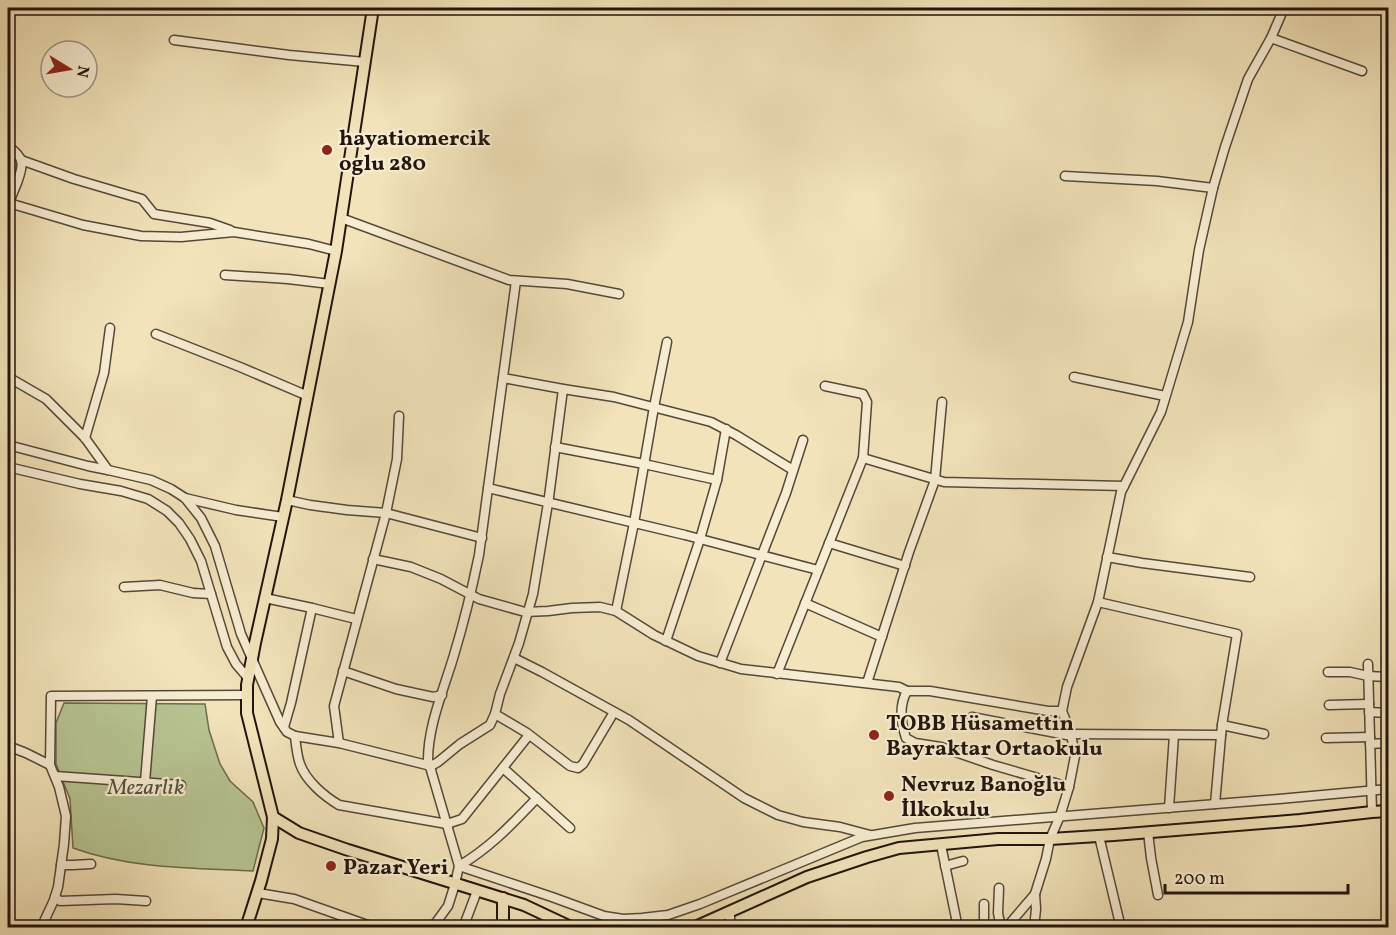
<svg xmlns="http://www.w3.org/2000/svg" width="1396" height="935" font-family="Vollkorn,serif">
	<rect width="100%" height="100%" fill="#f2e3ba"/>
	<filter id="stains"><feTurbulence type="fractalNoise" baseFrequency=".00333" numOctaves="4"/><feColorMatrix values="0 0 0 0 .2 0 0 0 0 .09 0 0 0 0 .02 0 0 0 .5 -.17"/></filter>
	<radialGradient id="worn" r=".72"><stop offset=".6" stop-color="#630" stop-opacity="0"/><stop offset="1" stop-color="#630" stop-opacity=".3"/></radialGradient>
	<!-- green -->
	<path fill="#b7c492" stroke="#6c6c4f" stroke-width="1.5" d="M64,703L205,704L209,730L220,764L230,781L253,802L264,828L253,871C192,868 131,869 73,848L70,799L56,764V723Z"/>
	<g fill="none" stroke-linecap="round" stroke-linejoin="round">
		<defs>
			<g id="minor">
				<path d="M1271,38L1362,71"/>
				<path d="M174,40L289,55L365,62"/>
				<path d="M8,146C25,158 24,164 17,183C14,190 11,198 8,205"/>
				<path d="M21,160L74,179L142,199L154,214L210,223L230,230"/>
				<path d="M1065,176L1157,181L1213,188"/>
				<path d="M9,203L83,225L141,236L181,237L234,232L309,244L336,251"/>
				<path d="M341,218L509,280L567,284L619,294"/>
				<path d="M225,275L288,279L330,284"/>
				<path d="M156,334L240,367L308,396"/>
				<path d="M8,377L46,399L85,438L108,470"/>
				<path d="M1074,377L1165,396"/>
				<path d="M503,378L563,389L614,397L711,422L736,435L793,470"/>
				<path d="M85,438L104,373L110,328"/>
				<path d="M8,445L88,466L108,470L151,480L171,489L185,498L201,518L215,546L241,634L280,722L287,732L295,736L339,743L431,766L438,762L460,744L490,725L495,714L500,694L519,643L533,594L549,497L563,389"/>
				<path d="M555,447L644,464L717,480"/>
				<path d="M863,458L944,482L1124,486"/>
				<path d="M8,467L80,484L121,491L148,499L167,511L179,523L190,539L201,561L227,647L236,664L248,678"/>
				<path d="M488,488L685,535L818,570"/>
				<path d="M185,498L236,510L283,517"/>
				<path d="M287,500L310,505L347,510L386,513L482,538"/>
				<path d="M829,543L905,566"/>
				<path d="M1107,557L1142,563L1250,577"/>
				<path d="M373,559L411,567L441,579L479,599L525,612L548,611L572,608L600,607L616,611L654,635L698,656L741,669L899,687L907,691"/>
				<path d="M124,587L160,585L193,593L211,594"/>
				<path d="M265,598L312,608L356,619"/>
				<path d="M1098,602L1237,634L1222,725L1215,804"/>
				<path d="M805,603L882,637"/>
				<path d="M616,611L634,523L654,407L667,342"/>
				<path d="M666,641L700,539L717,480L726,429"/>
				<path d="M514,658L542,672L629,720L744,798L778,815L803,822L840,827L870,835"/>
				<path d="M720,663L786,493L803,440"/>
				<path d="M1368,664L1372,812"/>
				<path d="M343,671L396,689L433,697L442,695"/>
				<path d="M1328,672H1350L1368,676L1388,677"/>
				<path d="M777,674L863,458L867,402L863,394L825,386"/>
				<path d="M867,683L909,552L935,480L942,402"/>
				<path d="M1329,705L1369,704"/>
				<path d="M1062,711H1048L930,691H907C899,705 901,723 906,738L915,743L941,747L993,765L1069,787"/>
				<path d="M1369,712L1388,713"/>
				<path d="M495,714L527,733L570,766L578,768L583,764L614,712"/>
				<path d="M972,717L1072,736"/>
				<path d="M1222,725L1264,734"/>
				<path d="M284,727L291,703L312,608"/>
				<path d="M1071,734L1221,735"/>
				<path d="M295,736C296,745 297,756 300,764C306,781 324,796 339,805L447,824L462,819L529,735"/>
				<path d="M1326,738L1370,737"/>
				<path d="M339,743L334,706L386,513L397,459L399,416"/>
				<path d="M1370,744L1388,743"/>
				<path d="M8,746L26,753L50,765"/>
				<path d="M503,768L570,828"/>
				<path d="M55,776L181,785"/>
				<path d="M145,782L152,696"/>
				<path d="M1169,808L1174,735"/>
				<path d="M1148,832L1151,858L1158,895"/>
				<path d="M1099,836L1121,928"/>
				<path d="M941,845L958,928"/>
				<path d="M61,865H73L91,864"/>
				<path d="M459,866L552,897L604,916L623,919L642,918L668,915L700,904L862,837L915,828L1279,799L1388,789"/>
				<path d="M459,866C491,847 511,825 537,798"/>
				<path d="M945,866L963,861"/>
				<path d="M999,888L998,913L1001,928"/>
				<path d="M258,893L294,899L376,928"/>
				<path d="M55,897L60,901L116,899L146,901"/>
				<path d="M730,911V928"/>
				<path d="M41,928L54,900L58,887L64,844L66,816L59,787L50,765L51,696L247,695"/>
				<path d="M432,928L448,906L455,884L459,866L428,760C428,725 444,689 454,655C464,622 472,589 479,555L516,281"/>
				<path d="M463,928L477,891"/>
				<path d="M984,928V904"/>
				<path d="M1006,928L1035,894L1046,859L1050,839L1060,816L1069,787L1075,756L1071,734L1062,711L1067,687L1098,602L1121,492L1161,412L1188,322L1199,250L1213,188L1225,147L1248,79L1271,38L1284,8"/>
				<path d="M1034,928L1036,909L1035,894"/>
			</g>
			<g id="major">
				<path d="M273,817L299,833L348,850L524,905L573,928"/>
				<path d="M503,898V928"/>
				<path d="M246,928L261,881L272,839L273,817L247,713V685L255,643L287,500L336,251L373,8"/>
				<path d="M693,928L807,877L867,857L899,848L998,839H1050L1114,835L1300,820L1372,812L1388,811"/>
			</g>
		</defs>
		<!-- minor casing -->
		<use href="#minor" stroke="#564838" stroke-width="11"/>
		<!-- major casing -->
		<use href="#major" stroke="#22140c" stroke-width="14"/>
		<!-- minor -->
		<use href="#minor" stroke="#f7edd2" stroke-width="8"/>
		<!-- major -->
		<use href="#major" stroke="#f2e3ba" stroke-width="10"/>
	</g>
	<!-- markers -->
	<g fill="#8f2418" stroke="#f7edd2" stroke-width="2">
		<circle cx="327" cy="150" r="6"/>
		<circle cx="874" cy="735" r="6"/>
		<circle cx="889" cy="796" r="6"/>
		<circle cx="331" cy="866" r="6"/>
	</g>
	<g text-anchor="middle" stroke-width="4.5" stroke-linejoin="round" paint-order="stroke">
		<!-- poi labels -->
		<g font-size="22" font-weight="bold" fill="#22140c" stroke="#f7edd2" text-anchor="start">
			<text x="339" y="145">hayatiomercik<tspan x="339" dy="25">oglu 280</tspan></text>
			<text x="886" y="730">TOBB Hüsamettin<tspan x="886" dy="25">Bayraktar Ortaokulu</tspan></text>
			<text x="901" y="791">Nevruz Banoğlu<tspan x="901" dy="25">İlkokulu</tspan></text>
			<text x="343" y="874">Pazar Yeri</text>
		</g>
		<!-- park labels -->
		<g font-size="22" font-style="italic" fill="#56523b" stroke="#f7edd2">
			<text x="146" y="794">Mezarlık</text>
		</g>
	</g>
	<!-- margin -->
	<rect width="1396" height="935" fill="none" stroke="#f2e3ba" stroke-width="30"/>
	<rect x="9" y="9" width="1378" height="917" fill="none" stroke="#22140c" stroke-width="3"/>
	<rect x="15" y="15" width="1366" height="905" fill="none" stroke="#22140c" stroke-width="1.5"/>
	<!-- north arrow -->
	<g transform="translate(69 69) rotate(101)"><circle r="28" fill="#f7edd2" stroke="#a29683" stroke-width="1.5"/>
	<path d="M0-4.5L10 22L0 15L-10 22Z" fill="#8f2418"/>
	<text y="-9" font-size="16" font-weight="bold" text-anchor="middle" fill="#22140c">N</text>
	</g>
	<!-- scale -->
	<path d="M1165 884v9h183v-9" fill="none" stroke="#22140c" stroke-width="3"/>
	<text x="1174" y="884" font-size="18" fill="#22140c" stroke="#f7edd2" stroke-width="4.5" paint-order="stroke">200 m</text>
	<rect width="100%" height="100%" filter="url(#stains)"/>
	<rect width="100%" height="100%" fill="url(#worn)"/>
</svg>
